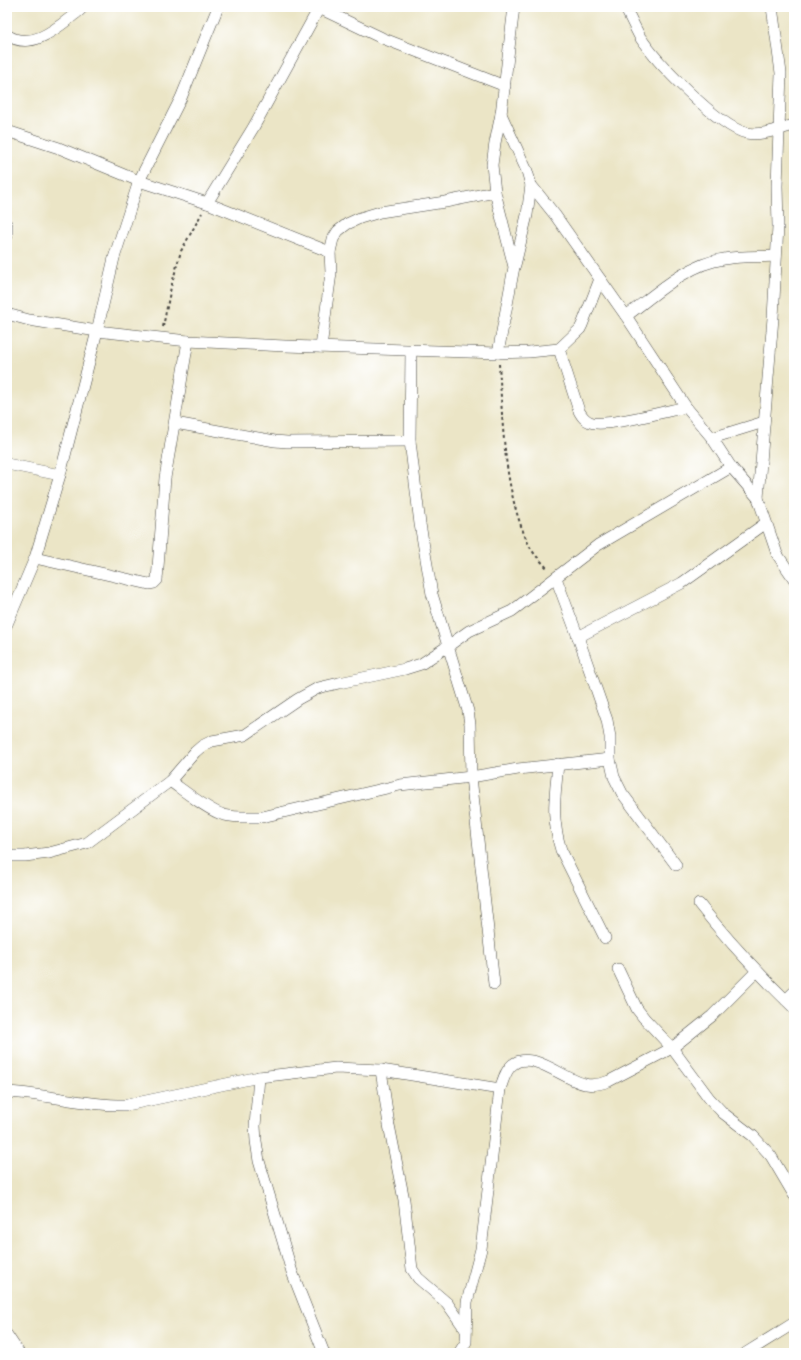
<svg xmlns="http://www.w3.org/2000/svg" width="801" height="1360" font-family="Mali,sans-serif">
	<rect width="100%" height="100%" fill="#fff"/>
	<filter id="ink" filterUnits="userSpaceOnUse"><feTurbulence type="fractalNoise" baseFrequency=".025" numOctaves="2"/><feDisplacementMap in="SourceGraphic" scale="8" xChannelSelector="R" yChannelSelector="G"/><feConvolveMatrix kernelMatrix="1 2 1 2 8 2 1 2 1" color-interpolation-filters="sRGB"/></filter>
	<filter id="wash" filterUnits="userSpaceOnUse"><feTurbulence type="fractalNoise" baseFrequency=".012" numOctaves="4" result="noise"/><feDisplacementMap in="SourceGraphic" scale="16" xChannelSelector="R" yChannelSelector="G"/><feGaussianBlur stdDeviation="0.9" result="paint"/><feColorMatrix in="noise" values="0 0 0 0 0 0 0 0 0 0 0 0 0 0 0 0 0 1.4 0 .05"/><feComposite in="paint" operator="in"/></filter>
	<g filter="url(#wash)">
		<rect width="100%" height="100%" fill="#ebe5c6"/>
	</g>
	<g filter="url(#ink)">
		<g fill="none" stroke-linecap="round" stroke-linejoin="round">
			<defs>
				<g id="minor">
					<path d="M317,7L382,38L505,86"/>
					<path d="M625,7C630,17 635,28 640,37C656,62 718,126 746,133C761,136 779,129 794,125"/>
					<path d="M7,35C33,52 59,26 79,11L83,7"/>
					<path d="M501,114L527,171L531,185L555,215L626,316L686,407L712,438L731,467L758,498L777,554L794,579"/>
					<path d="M7,131L59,148L139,181L207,203L330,252"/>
					<path d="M207,203L253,128L319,8"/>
					<path d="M7,225V236"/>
					<path d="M515,265L527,215L531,185"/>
					<path d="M600,279L582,325L580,329L559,349L579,411C582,416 584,420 590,422C605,428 667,411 686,407"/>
					<path d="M7,314L29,320L97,331L188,341L285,346L498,353L529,352L559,349"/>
					<path d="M626,316C656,294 687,264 724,259C741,256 759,257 776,256"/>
					<path d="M321,347L331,273L330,252L333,239L338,231L347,224L360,218L380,212L445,202L495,192"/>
					<path d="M411,350L410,441L420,524L432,594L468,711L470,724L471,777L494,984"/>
					<path d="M498,353L514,267L495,192L492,165L495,143L501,114L514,7"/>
					<path d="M175,423L275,441L287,442L410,441"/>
					<path d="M712,438L764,422"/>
					<path d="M7,464L60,475"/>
					<path d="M758,498L773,318L778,226L777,186L781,73L772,7"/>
					<path d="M35,558L149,584L154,583L157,580L165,478L188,341"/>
					<path d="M556,578L578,637L607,720L610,737V759L614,777L622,793L676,865"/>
					<path d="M7,624L35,558L60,475L97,331L114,258L139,181L181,98L218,7"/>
					<path d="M578,637L682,583L766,523"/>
					<path d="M558,764C555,797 551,818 561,850L605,938"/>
					<path d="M170,781C183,790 209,811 224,815C236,818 249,817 262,817L400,785L471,777L518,769L610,759"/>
					<path d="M7,856H25L49,853L87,843L170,781L195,752L202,746L212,741L245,735L298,699L318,688L339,683L405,669L421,664L448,646L469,631L512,611L598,545L731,467"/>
					<path d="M699,904C728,941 760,975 794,1008"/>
					<path d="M618,969L637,1009L644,1018L672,1048L709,1098L723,1113L753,1136L771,1156L794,1195"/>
					<path d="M786,1000L794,992"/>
					<path d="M381,1070L389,1125L404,1200L412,1269L418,1278L447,1303L466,1330"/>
					<path d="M259,1077L255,1126L256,1141L259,1161L292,1272L324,1353"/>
					<path d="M7,1092C47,1094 87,1106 127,1105L259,1077L336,1068L381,1070L500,1089"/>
					<path d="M7,1335L19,1353"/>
					<path d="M7,1353H8"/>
					<path d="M459,1353L466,1342L467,1302L481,1249L500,1089C503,1081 505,1071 512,1065C531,1048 566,1081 585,1084C594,1086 601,1084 609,1081L672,1048L712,1016L757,971"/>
					<path d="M746,1353L794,1323"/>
				</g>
			</defs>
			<!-- minor casing -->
			<use href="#minor" stroke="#484742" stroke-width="12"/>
			<!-- path -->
			<g stroke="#484742" stroke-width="2" stroke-dasharray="3 3" stroke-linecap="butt">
				<path d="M163,327L171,287L181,251L202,213"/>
				<path d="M499,364C503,423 503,491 529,545C533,554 542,562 548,569"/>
			</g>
			<!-- minor -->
			<use href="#minor" stroke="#fff" stroke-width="11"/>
		</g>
	</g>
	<!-- margin -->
	<rect width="801" height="1360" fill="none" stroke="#fff" stroke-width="24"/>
</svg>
